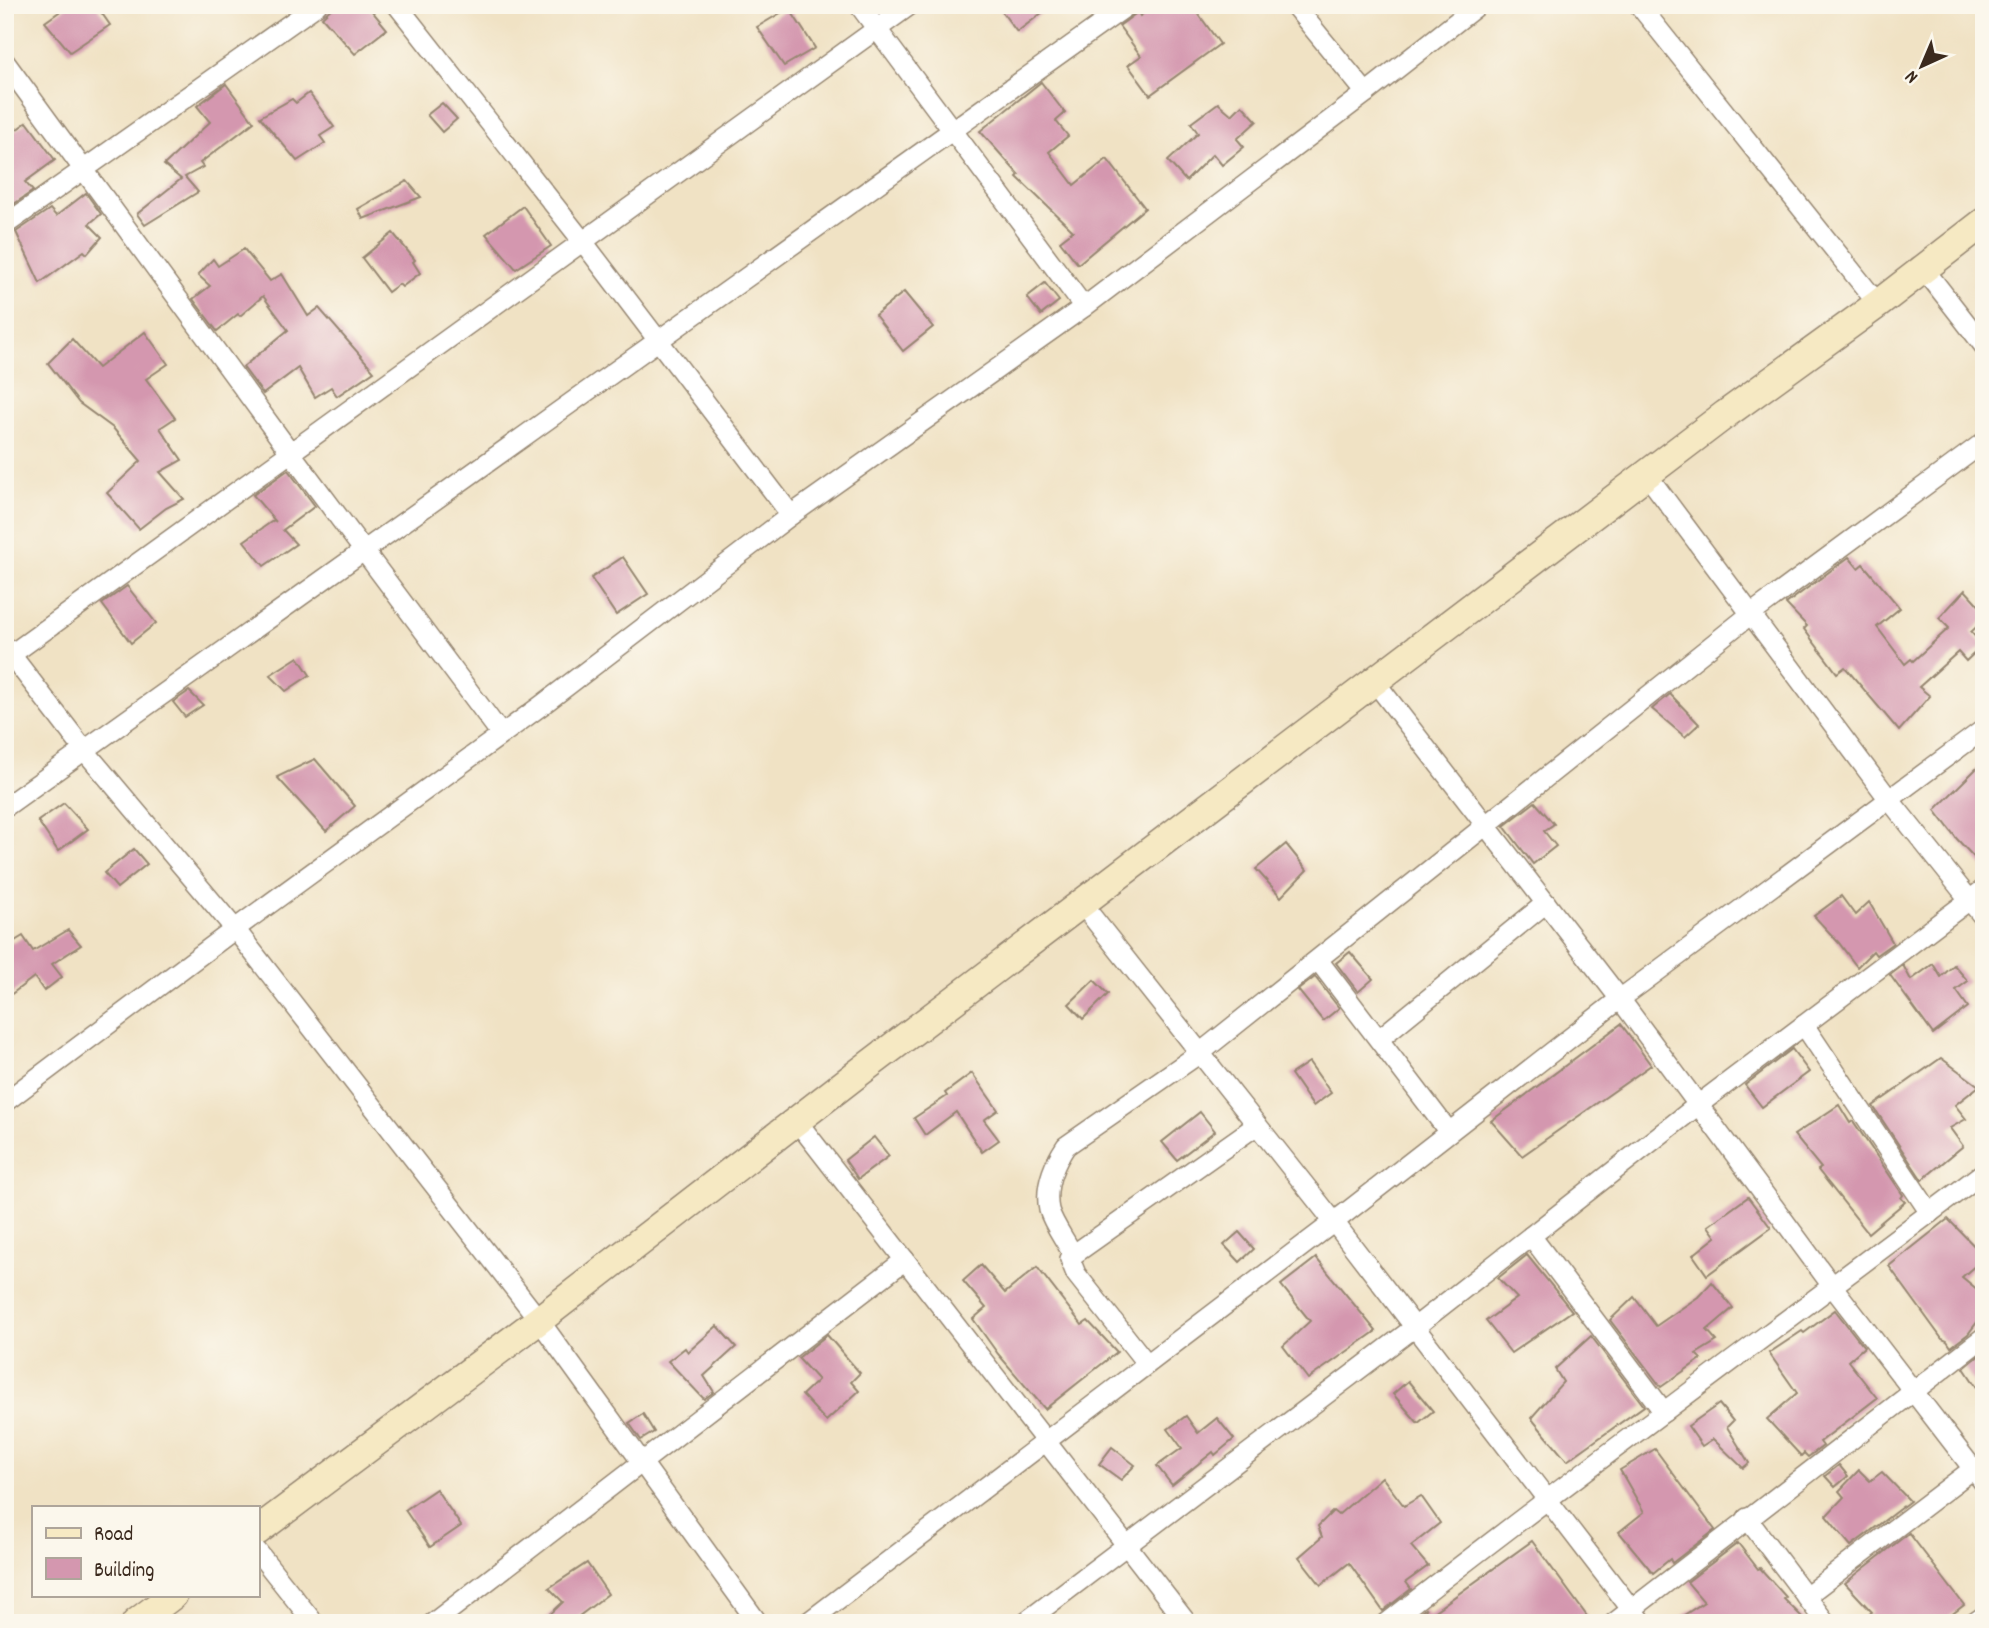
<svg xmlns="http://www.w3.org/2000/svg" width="1989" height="1628" font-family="Dekko,sans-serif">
	<rect width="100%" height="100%" fill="#fbf7ec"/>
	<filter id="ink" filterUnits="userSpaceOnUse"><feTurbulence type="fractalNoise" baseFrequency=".0143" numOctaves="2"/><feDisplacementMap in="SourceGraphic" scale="14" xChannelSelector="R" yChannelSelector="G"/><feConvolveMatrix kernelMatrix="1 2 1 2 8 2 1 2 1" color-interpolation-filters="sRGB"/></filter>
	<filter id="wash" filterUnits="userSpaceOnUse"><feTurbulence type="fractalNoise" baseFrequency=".00686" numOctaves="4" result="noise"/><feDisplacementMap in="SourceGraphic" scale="28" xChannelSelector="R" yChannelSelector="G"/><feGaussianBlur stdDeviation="1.57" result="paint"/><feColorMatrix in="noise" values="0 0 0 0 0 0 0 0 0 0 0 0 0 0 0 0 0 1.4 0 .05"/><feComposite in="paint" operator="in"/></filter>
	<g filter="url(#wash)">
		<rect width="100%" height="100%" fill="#f0e2c4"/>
		<g id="blocks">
			<!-- building -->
			<g fill="#d497af">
				<path d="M69,5H96L110,25L70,52L45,22Z"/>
				<path d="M335,5H367L387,29L355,54L322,17Z"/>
				<path d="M997,5H1052L1017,32Z"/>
				<path d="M1155,5H1192L1220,44L1150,95L1128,65L1141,56L1119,26L1138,12L1140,16Z"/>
				<path d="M789,8L815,48L784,66L757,27Z"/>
				<path d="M1041,82L1065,113L1056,121L1068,136L1049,152L1074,185L1107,159L1145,208L1078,264L1060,241L1073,231L1017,177L1019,175L980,131Z"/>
				<path d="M226,84L254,122L200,163L203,167L185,177L198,192L145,225L137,214L181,179L164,165L210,122L197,106Z"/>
				<path d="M309,93L334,127L320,136L325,143L297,161L260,117L292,99L296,103Z"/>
				<path d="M442,103L457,119L442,132L427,115Z"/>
				<path d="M1218,103L1232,115L1242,105L1257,121L1237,139L1244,147L1222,165L1213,154L1186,181L1168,161L1198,133L1191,123Z"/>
				<path d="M27,122L55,160L25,182L33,191L5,210V138Z"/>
				<path d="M407,181L421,197L363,219L358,209Z"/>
				<path d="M86,193L101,214L89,224L102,237L87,254L84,251L40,283L16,232L50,209L56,216Z"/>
				<path d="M523,206L551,246L516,269L486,234Z"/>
				<path d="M393,233L415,260L413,262L420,273L402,287L399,284L388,292L362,258Z"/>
				<path d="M244,249L270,281L282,274L308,316L319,308L374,371L337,396L331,387L315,397L298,368L263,394L243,367L288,330L263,296L240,316L238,314L217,331L193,299L210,286L198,275L213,259L218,266Z"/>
				<path d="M1045,283L1059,301L1041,315L1027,297Z"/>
				<path d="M904,292L933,327L903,351L875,315Z"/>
				<path d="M145,332L168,364L146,379L175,418L160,428L182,460L160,472L184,499L166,508L139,529L107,493L141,461L113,428L79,403L48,363L72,339L98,368Z"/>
				<path d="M288,470L315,506L283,530L296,544L264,566L244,541L274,520L276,522L253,495Z"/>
				<path d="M623,557L648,594L616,615L591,578Z"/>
				<path d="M1849,557L1858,568L1863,564L1900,608L1877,627L1905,664L1911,659L1913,661L1949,628L1939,618L1965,590L1984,611V620L1971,632L1983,645L1966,661L1958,652L1919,687L1930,696L1899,731L1845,667L1837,673L1804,629L1807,626L1786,604Z"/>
				<path d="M127,586L156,623L131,643L102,604Z"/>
				<path d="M298,657L310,675L286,691L270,675Z"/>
				<path d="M189,691L203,705L185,717L173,702Z"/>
				<path d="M1670,694L1699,724L1685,737L1652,709Z"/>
				<path d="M315,759L355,806L326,831L277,777Z"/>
				<path d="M1984,761V868L1957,839L1935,810Z"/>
				<path d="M1535,802L1554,824L1544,831L1556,846L1533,864L1504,826Z"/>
				<path d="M64,803L88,829L58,851L38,821Z"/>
				<path d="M1286,844L1307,870L1281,897L1256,869Z"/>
				<path d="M134,849L147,864L117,888L104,873Z"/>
				<path d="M1841,896L1855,915L1869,902L1893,943L1876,955L1873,951L1857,967L1839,943L1814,916Z"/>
				<path d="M68,930L81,945L52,964L62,977L44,991L34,977L5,999V947L23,936L33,951Z"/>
				<path d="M1350,952L1373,979L1358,992L1336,963Z"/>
				<path d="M1933,964L1941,977L1954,965L1968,981L1956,990L1968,1007L1933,1034L1890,975L1903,965L1911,980Z"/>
				<path d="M1315,977L1339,1008L1323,1021L1298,990Z"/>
				<path d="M1094,980L1108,994L1083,1019L1069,1004Z"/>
				<path d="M1621,1024L1651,1065L1522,1156L1491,1121Z"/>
				<path d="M1792,1049L1809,1072L1762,1107L1745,1085Z"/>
				<path d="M1941,1058L1979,1086L1955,1105L1966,1119L1950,1128L1963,1146L1922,1180L1873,1106Z"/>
				<path d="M1309,1062L1331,1093L1313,1106L1291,1074Z"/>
				<path d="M972,1073L998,1110L984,1120L999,1140L982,1152L956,1112L925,1135L914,1118L947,1096L945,1093Z"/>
				<path d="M1839,1105L1850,1123L1853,1121L1903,1195L1901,1198L1905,1202L1868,1233L1818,1170L1821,1168L1794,1135Z"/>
				<path d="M1200,1112L1215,1131L1177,1160L1162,1142Z"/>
				<path d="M874,1137L889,1156L858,1179L845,1160Z"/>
				<path d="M1748,1197L1771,1228L1707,1275L1693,1255L1716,1237L1708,1226Z"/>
				<path d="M1948,1219L1984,1256V1258L1962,1277L1984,1295V1313L1968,1334L1951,1347L1947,1341L1942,1339L1889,1266Z"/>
				<path d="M1239,1232L1254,1249L1240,1262L1224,1245Z"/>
				<path d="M1527,1255L1572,1311L1511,1353L1486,1321L1517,1298L1498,1278Z"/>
				<path d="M1316,1258L1376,1331L1308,1379L1283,1346L1310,1321L1281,1285Z"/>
				<path d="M981,1265L1005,1293L1037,1267L1082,1325L1088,1321L1117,1352L1045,1409L998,1354L973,1319L986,1308L963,1281Z"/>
				<path d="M1712,1282L1733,1308L1707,1330L1717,1341L1696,1354L1701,1359L1661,1387L1610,1320L1634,1297L1656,1326L1698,1297Z"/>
				<path d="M1835,1310L1864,1347L1848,1361L1877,1398L1820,1442L1823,1446L1808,1457L1804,1453L1801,1456L1767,1419L1797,1393L1769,1353L1802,1331L1804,1333Z"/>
				<path d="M717,1326L736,1347L704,1376L714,1392L704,1399L668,1361L685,1348L688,1352Z"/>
				<path d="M827,1335L860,1373L851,1382L859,1391L826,1421L802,1395L818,1380L798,1358Z"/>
				<path d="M1591,1336L1644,1406L1567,1461L1531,1418L1563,1382L1555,1369Z"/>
				<path d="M1981,1354L1984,1358V1398L1964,1368Z"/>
				<path d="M1408,1381L1433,1411L1418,1423L1393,1394Z"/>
				<path d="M1719,1404L1733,1421L1727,1427L1749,1463L1743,1468L1713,1439L1702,1446L1688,1426Z"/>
				<path d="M643,1414L654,1432L641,1440L629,1423Z"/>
				<path d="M1186,1416L1198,1433L1217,1418L1234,1439L1215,1455L1213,1452L1172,1485L1157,1466L1182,1448L1168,1429Z"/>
				<path d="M1112,1447L1135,1465L1121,1480L1099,1464Z"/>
				<path d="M1655,1449L1715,1530L1672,1563L1670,1559L1653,1573L1619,1532L1644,1512L1620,1470Z"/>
				<path d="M1839,1465L1848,1476L1835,1487L1825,1476Z"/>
				<path d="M1859,1470L1870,1481L1882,1472L1910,1501L1851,1546L1826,1516L1844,1497L1839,1491Z"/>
				<path d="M1382,1477L1404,1506L1421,1496L1440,1523L1411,1546L1428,1566L1406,1582L1411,1589L1383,1611L1349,1563L1321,1585L1299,1557L1322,1537L1318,1526L1333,1511L1338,1515Z"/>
				<path d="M436,1489L461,1526L430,1547L405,1510Z"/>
				<path d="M1909,1533L1964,1605L1941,1623H1859L1872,1612L1845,1583Z"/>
				<path d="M1532,1541L1592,1623H1407L1425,1609L1429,1615Z"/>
				<path d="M1738,1543L1758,1569L1760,1568L1786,1597L1784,1599L1808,1623H1672L1704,1602L1687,1582Z"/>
				<path d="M587,1563L608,1594L570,1623H541L563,1602L549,1588Z"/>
			</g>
		</g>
	</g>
	<g filter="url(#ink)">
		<use href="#blocks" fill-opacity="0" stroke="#968671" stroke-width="2"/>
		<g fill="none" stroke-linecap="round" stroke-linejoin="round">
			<defs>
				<g id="street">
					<path d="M397,5L584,243L791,515"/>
					<path d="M859,5L1084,307"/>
					<path d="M1294,5L1366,93"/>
					<path d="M1639,5L1878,304"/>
					<path d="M5,62L290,452L501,734"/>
					<path d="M5,225L317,5"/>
					<path d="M1924,269L1984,346"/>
					<path d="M1647,475L1888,798L1984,918"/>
					<path d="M5,647L85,751L235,929L539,1320L758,1623"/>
					<path d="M5,659L910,5"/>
					<path d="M1375,682L1620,999L1833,1287L1984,1483"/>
					<path d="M5,807L1128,5"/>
					<path d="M1082,904L1334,1222L1642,1623"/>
					<path d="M1318,960L1449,1132"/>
					<path d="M1804,1025L1930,1213"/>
					<path d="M1379,1039L1546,903"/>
					<path d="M5,1102L235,929L542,705L791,515L1084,307L1366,93L1478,5"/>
					<path d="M796,1120L1187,1623"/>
					<path d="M1531,1236L1664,1412"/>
					<path d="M1073,1255C1066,1241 1053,1224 1049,1210C1044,1186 1054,1164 1066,1146L1200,1053L1751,614L1984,442"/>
					<path d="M1147,1364L1076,1274L1070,1259L1073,1255L1257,1125"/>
					<path d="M1747,1518L1826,1623"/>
					<path d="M257,1551L314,1623"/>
					<path d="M1806,1596L1973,1469"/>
					<path d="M433,1623L905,1260"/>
					<path d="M807,1623L1334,1222L1620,999L1984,729"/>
					<path d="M1024,1623L1415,1327L1698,1105L1984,889"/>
					<path d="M1387,1623C1583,1469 1785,1323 1984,1172"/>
					<path d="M1614,1623L1984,1337"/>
					<path d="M1974,1623L1984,1616"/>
				</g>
				<g id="secondary">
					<path d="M257,1531L539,1320L853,1077L1726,414L1878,304L1984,222"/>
					<path d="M136,1623L173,1595"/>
				</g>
			</defs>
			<!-- street casing -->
			<use href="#street" stroke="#968671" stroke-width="22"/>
			<!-- secondary casing -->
			<use href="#secondary" stroke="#968671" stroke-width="31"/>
			<!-- street -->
			<use href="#street" stroke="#fff" stroke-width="19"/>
			<!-- secondary -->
			<use href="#secondary" stroke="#f6e9c3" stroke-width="28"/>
		</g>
	</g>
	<!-- margin -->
	<rect width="1989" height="1628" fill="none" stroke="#fbf7ec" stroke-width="28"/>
	<!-- legend -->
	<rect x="32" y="1506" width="228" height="91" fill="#fbf7ec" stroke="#aea59a" stroke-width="2"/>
	<rect x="46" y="1528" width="35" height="10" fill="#f6e9c3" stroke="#aea59a" stroke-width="2"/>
	<text x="94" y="1540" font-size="21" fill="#3b2a1e">Road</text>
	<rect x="46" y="1558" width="35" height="21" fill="#d497af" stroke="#aea59a" stroke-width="2"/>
	<text x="94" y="1576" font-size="21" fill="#3b2a1e">Building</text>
	<!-- north arrow -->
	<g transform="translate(1922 66) rotate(224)" stroke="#fbf7ec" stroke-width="5" paint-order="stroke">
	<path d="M0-5L12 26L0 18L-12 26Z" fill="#3b2a1e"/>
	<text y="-10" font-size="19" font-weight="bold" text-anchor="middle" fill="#3b2a1e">N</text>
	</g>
</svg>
